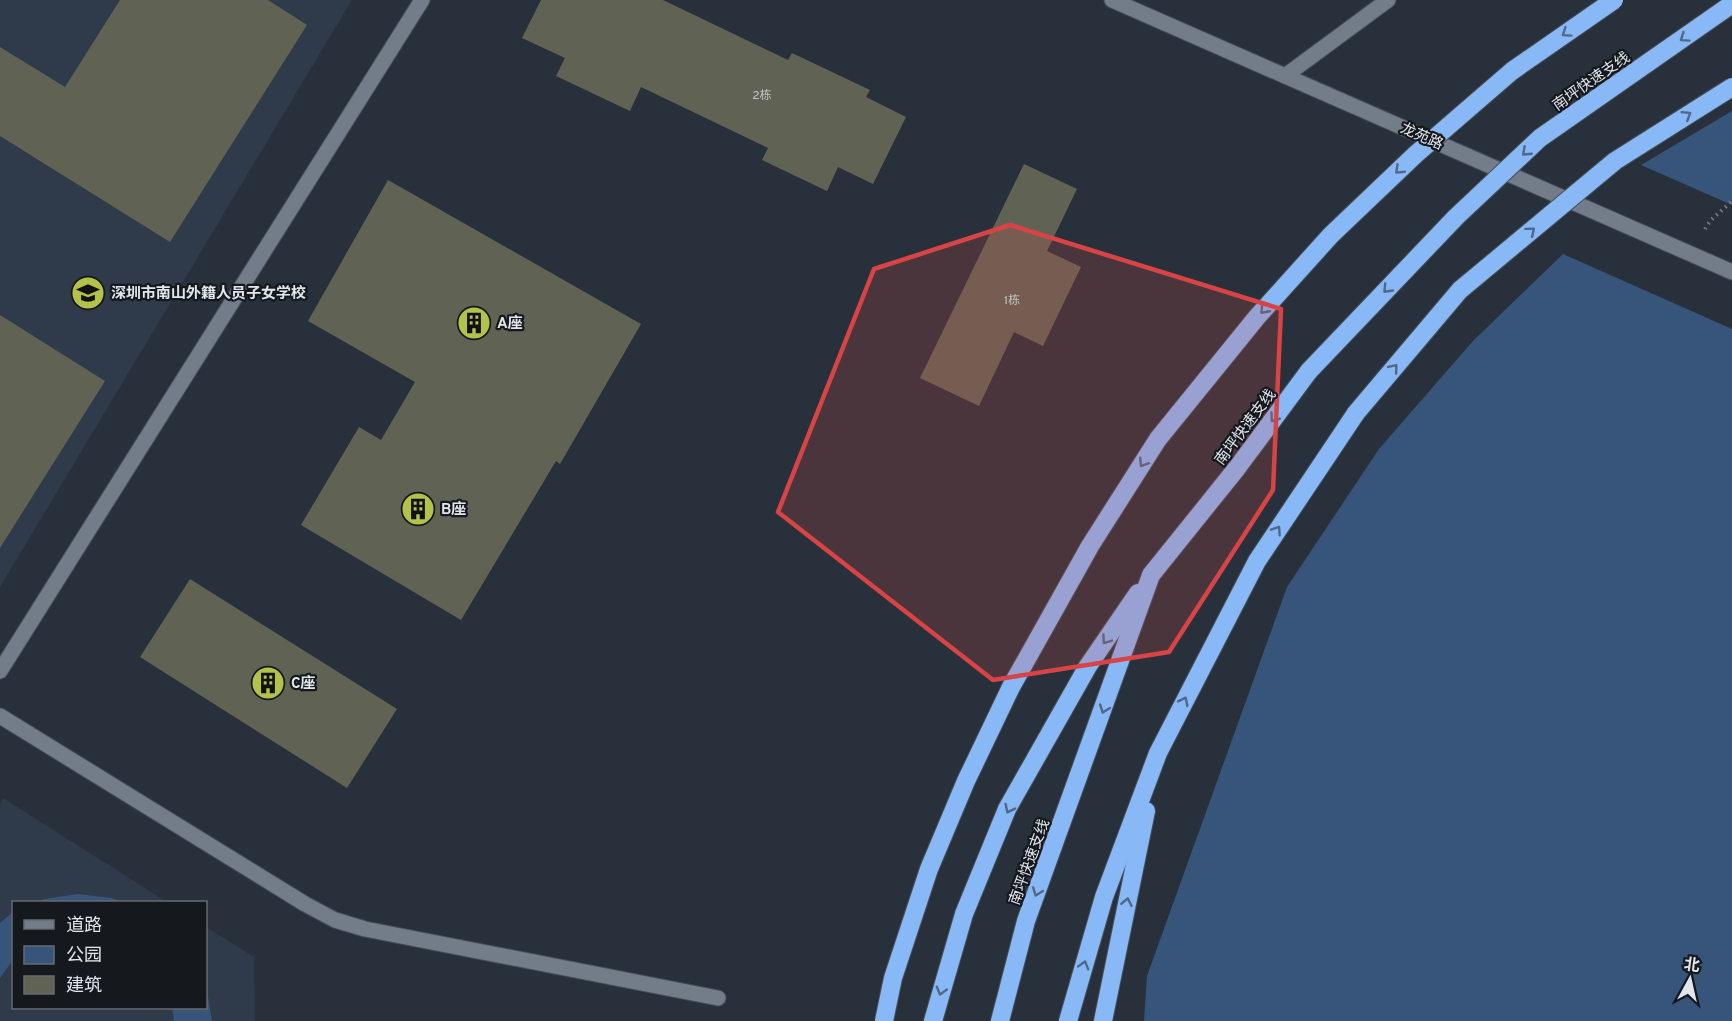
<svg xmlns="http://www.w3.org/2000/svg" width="1732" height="1021" font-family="Overpass,'Noto Sans SC',sans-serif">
	<rect width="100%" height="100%" fill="#28313b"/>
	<!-- built -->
	<g fill="#2f3a4a">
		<path d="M0,0H352L0,587Z"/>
		<path d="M3,798L167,902H14V1008H206V927L254,957L255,1021H0V804Z"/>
	</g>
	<!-- green -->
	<g fill="#37557b">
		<path d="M1732,111V205L1641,165Z"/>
		<path d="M1563,254L1732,329V1021H1144L1147,976L1287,587L1379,449L1473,341Z"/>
		<path d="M78,894L112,898L123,902H36L44,899Z"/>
		<path d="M13,912V960L0,978V923Z"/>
		<path d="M206,985L212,1021H174L172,1008H206Z"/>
	</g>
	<!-- building -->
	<g fill="#606354">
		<path d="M120,0H268L307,25L170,242L0,136V47L65,87Z"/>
		<path d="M541,0H663L788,60L792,53L870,90L866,97L906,117L873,184L838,167L827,191L762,160L768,148L641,87L630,111L556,76L565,58L522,38Z"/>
		<path d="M1024,164L1077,189L1047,251L1081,267L1043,346L1014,332L979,406L920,378Z"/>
		<path d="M388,180L641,324L560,464L556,461L461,620L301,525L359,427L381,440L415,382L308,321Z"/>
		<path d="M0,315L105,381L0,548Z"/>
		<path d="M190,579L397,709L347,788L140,657Z"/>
	</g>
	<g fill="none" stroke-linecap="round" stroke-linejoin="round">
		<defs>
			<g id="minor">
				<path d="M1112,0L1732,272"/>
				<path d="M1285,76L1388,0"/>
				<path d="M0,671L422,0"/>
				<path d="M0,716L305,904L335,920L365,929L718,998"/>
			</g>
			<g id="highway">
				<path d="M933,1021L964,914L1007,809L1088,666L1138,593"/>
				<path d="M1000,1021L1026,921L1151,575L1237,468L1309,371"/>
				<path d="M1068,1021L1104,897L1158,753L1257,561L1356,413"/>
				<path d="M1103,1021L1146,811"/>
			</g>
		</defs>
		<!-- minor casing -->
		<use href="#minor" stroke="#474e57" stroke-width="17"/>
		<!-- highway casing -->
		<use href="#highway" stroke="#474e57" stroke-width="20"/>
		<!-- path -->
		<path stroke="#788088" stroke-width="4" stroke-dasharray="1.5 4.5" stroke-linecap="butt" d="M1705,229L1710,221L1732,201"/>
		<!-- minor -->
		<use href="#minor" stroke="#737c89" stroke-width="15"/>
		<!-- highway -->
		<use href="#highway" stroke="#89b8f6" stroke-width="18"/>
		<defs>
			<g id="highway-bridge">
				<path d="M1309,371L1456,217L1540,138L1732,4"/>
				<path d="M1356,413L1460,290L1615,161L1732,87"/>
				<path d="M884,1021L893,978L929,869L966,781L1011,687L1090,546L1158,439L1257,317L1331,235L1416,154L1512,71L1614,0"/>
			</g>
		</defs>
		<!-- highway-bridge casing -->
		<use href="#highway-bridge" stroke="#474e57" stroke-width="20" stroke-linecap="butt"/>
		<!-- highway-bridge -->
		<use href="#highway-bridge" stroke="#89b8f6" stroke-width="18"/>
	</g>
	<!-- one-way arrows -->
	<defs><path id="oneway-chevron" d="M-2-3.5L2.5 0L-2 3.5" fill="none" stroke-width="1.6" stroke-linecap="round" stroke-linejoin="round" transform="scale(1.5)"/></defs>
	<g stroke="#4f688a">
		<use href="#oneway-chevron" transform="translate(1566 33) rotate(145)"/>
		<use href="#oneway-chevron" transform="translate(1684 38) rotate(145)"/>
		<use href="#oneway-chevron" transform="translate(1687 115) rotate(-32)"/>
		<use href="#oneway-chevron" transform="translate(1526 152) rotate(137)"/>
		<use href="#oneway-chevron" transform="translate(1399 170) rotate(136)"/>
		<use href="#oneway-chevron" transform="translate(1531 231) rotate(-40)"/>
		<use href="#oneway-chevron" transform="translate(1387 289) rotate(134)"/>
		<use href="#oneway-chevron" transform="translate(1264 310) rotate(132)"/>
		<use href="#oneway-chevron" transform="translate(1394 368) rotate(-50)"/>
		<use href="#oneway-chevron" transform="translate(1274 418) rotate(126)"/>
		<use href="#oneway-chevron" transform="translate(1143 463) rotate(122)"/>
		<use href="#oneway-chevron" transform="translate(1277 530) rotate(-56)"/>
		<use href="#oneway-chevron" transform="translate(1106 640) rotate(125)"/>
		<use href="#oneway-chevron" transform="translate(1184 701) rotate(-63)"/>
		<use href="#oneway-chevron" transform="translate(1104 709) rotate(110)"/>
		<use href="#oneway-chevron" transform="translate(1009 809) rotate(116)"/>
		<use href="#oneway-chevron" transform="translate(1037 892) rotate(110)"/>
		<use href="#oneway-chevron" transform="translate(1127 902) rotate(-78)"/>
		<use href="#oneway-chevron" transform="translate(1084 965) rotate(-74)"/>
		<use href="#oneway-chevron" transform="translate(941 991) rotate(106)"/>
	</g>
	<!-- marked area -->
	<path fill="#d84446" fill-opacity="0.2" stroke="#d84446" stroke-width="4.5" stroke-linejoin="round" d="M1010,225L1281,309L1273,490L1169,652L993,680L778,512L874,269Z"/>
	<!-- icons -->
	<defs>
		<symbol id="school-disc" viewBox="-11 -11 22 22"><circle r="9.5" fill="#b4c24a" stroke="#15181d"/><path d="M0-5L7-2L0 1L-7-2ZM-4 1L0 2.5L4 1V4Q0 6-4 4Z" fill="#111"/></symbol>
		<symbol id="building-disc" viewBox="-11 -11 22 22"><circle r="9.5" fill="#b4c24a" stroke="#15181d"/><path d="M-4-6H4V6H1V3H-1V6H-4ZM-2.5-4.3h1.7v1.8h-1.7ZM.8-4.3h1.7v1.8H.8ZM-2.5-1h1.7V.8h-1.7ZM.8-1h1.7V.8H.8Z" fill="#111"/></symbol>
	</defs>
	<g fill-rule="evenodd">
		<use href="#school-disc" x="69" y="274" width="38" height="38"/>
		<use href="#building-disc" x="455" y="304" width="38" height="38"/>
		<use href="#building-disc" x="399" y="490" width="38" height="38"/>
		<use href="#building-disc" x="249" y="664" width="38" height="38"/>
	</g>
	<g text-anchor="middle" stroke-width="4.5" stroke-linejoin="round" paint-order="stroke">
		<!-- number labels -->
		<g font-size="12" fill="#c1c5c7">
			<text x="762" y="99">2栋</text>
			<text x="1012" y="304">1栋</text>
		</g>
		<!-- street labels -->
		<g font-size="15" fill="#e1e6ed" stroke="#15181d">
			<text transform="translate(1591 81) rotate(-35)" y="5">南坪快速支线</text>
			<text transform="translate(1422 136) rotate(24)" y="5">龙苑路</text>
			<text transform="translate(1245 427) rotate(-53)" y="5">南坪快速支线</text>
			<text transform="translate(1029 862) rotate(-70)" y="5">南坪快速支线</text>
		</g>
		<!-- poi labels -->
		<g font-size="15" font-weight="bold" fill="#e1e6ed" stroke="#15181d" text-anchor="start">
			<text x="111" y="298">深圳市南山外籍人员子女学校</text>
			<text x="497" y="328">A座</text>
			<text x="441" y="514">B座</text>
			<text x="291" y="688">C座</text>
		</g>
	</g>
	<!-- legend -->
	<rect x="12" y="901" width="195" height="108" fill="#15181d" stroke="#676a70" stroke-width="1.5"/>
	<rect x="24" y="920" width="30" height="9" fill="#737c89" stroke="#676a70" stroke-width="1.5"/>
	<text x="66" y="931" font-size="18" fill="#e1e6ed">道路</text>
	<rect x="24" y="946" width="30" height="18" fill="#37557b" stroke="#676a70" stroke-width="1.5"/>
	<text x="66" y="961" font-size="18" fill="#e1e6ed">公园</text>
	<rect x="24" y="976" width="30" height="18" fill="#606354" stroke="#676a70" stroke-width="1.5"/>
	<text x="66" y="991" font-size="18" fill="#e1e6ed">建筑</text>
	<!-- north arrow -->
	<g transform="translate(1690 979) rotate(8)" stroke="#15181d" stroke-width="4.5" paint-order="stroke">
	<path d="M0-4.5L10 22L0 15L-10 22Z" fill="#e1e6ed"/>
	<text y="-9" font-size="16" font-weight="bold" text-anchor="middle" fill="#e1e6ed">北</text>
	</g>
</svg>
